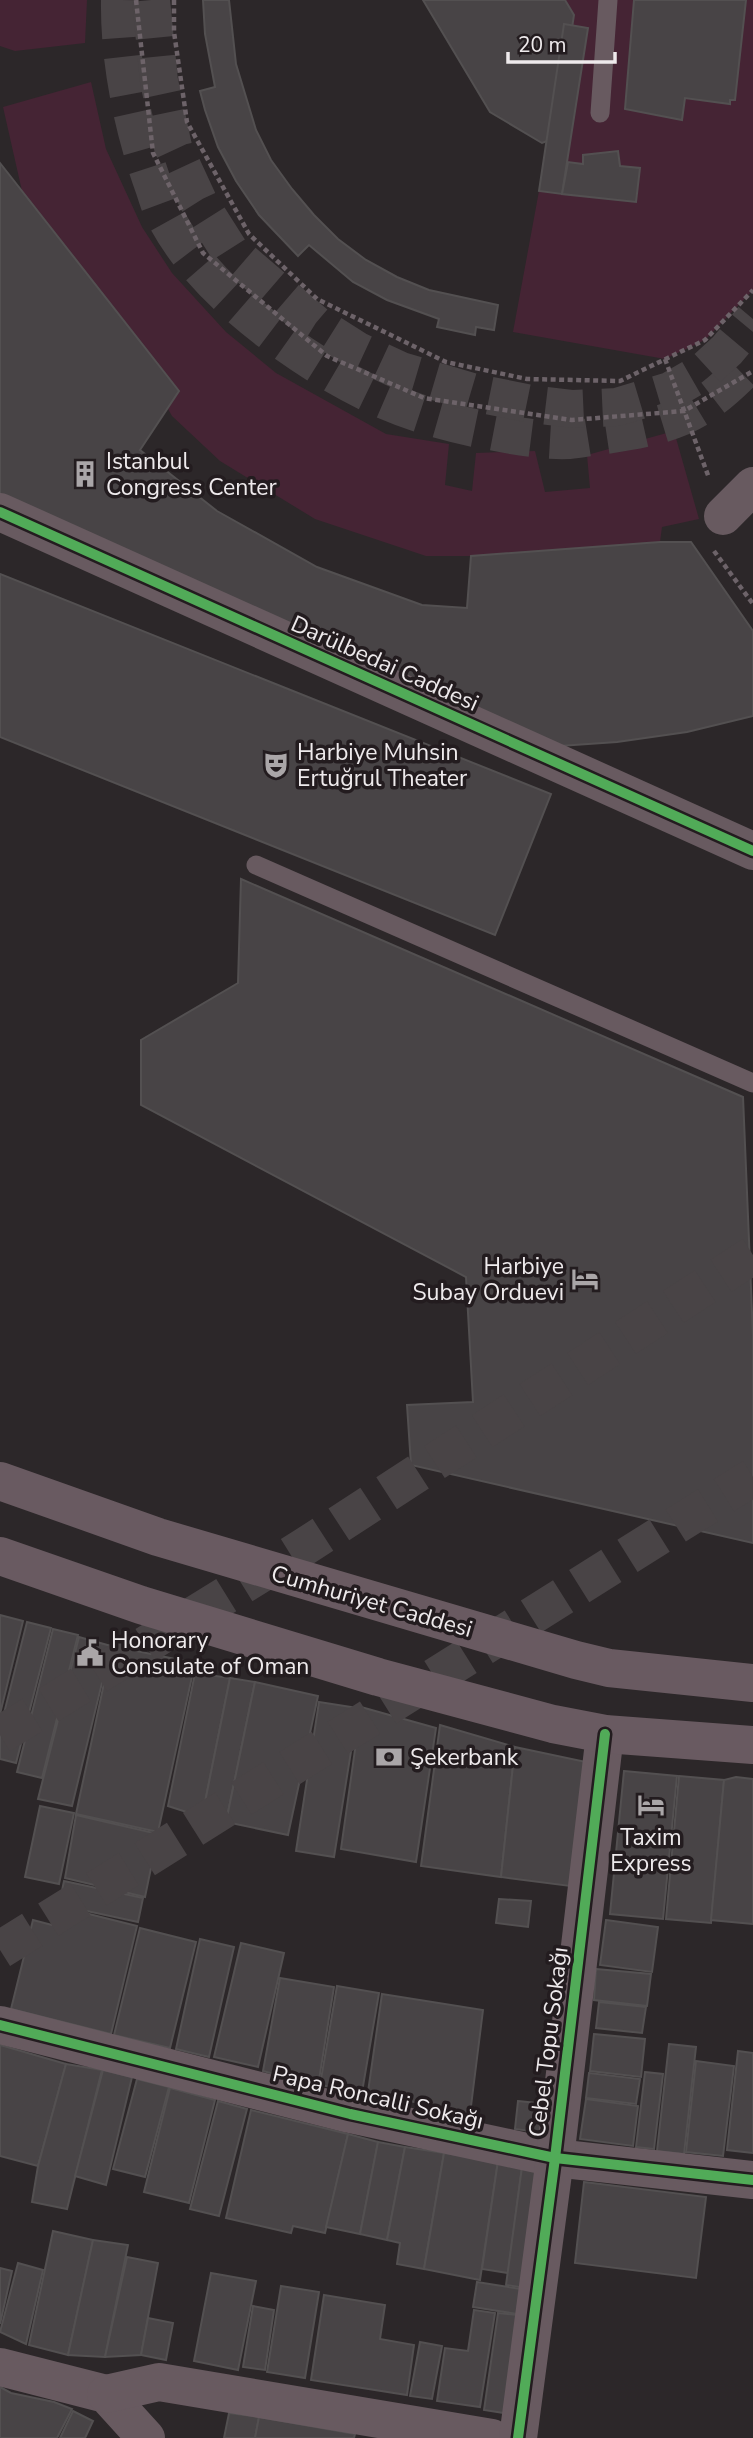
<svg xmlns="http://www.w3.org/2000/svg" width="753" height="2438" font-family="'Nunito Sans',sans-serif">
	<rect width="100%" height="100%" fill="#2c2729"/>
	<!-- green -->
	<g fill="#452434">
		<path d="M0,0H87L85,43L15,51L0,46Z"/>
		<path d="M550,0H753V290L705,340L665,359L513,332L539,191L562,194L588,28L564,24Z"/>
		<path d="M91,82L106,149L142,227L172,273L226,332L276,373L386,434L449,444L445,485L472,491L476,453L535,451L545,492L590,488L587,455L674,431L699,519L662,527L660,542L471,556H426L315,519L220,461L172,416L168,409L179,391L22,191L3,107Z"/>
	</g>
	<!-- building -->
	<g fill="#484446" stroke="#535051" stroke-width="2">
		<path d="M203,0H229L236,64L256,130L271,160L292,189L314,215L338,239L366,260L397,277L429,290L498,305L494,330L476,327L475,335L437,327L439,319L387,300L353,282L309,245L298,256L259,215L236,181L218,147L205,110L200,91L215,87L205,34Z"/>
		<path d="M423,0H565L574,15L555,138L542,143L490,112Z"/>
		<path d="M634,0H746L735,100H730V104L685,98L682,120L625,109Z"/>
		<path d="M564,24L588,28L562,194L539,191Z"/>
		<path d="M618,151L620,166L640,168L636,202L562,194L568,162L583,164V155Z"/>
		<path d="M0,163L179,391L140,450L217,511L317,567L422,605L467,608L471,556L660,542H691L753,631V716L687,732L617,742L545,747L0,499Z"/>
		<path d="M0,574L551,794L495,935L0,737Z"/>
		<path d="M241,879L743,1097L753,1336V1543L411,1465L407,1405L473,1402L466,1277L141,1105V1040L238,983Z"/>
		<path d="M0,1615L23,1621L0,1714Z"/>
		<path d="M27,1622L51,1628L16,1763L0,1759V1729Z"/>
		<path d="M53,1629L78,1635L42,1778L17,1772Z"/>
		<path d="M79,1637L111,1646L72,1806L38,1799Z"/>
		<path d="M112,1646L195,1663L158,1832L76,1814Z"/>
		<path d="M195,1673L230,1678L202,1817L168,1806Z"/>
		<path d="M230,1678L255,1682L226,1822L202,1817Z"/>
		<path d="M255,1682L318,1696L288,1835L226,1822Z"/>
		<path d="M319,1702L358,1708L334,1857L296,1851Z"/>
		<path d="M361,1707L436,1728L416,1862L341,1849Z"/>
		<path d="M440,1725L515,1747L501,1877L421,1866Z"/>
		<path d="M515,1747L586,1762L570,1886L501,1877Z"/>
		<path d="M624,1771L677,1776L663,1919L610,1914Z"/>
		<path d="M679,1776L724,1780L711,1923L666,1919Z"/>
		<path d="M736,1777L753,1779V1924L711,1920L724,1780Z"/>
		<path d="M40,1806L74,1813L59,1884L25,1877Z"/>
		<path d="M76,1815L158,1834L145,1897L65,1878Z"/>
		<path d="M64,1881L143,1898L138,1922L59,1905Z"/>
		<path d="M499,1899L531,1901L528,1927L496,1923Z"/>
		<path d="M57,1906L137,1926L111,2034L11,2009L33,1920L52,1925Z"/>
		<path d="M606,1920L658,1927L652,1972L600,1965Z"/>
		<path d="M140,1928L196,1942L170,2048L114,2035Z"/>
		<path d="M200,1939L234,1947L209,2057L176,2049Z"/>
		<path d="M241,1943L284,1953L258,2067L214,2057Z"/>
		<path d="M596,1969L651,1974L647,2006L594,2000Z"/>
		<path d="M280,1978L334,1987L318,2086L263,2071Z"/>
		<path d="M337,1986L379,1993L362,2092L320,2085Z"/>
		<path d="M382,1994L483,2010L470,2114L368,2092Z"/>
		<path d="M599,2002L646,2007L642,2033L596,2028Z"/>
		<path d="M594,2034L645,2039L641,2077L590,2071Z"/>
		<path d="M669,2044L696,2047L684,2154L657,2151Z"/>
		<path d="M0,2045L66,2064L38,2166L0,2156Z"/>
		<path d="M738,2051L753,2053V2153L727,2150Z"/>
		<path d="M696,2061L734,2066L723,2156L686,2152Z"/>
		<path d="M66,2064L102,2070L67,2209L32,2202L38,2166Z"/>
		<path d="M103,2070L132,2077L106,2185L75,2176Z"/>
		<path d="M645,2072L663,2074L654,2149L636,2147Z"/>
		<path d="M589,2073L640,2079L636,2104L586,2098Z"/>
		<path d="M137,2079L169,2087L145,2177L113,2169Z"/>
		<path d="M170,2088L215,2100L189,2203L144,2192Z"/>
		<path d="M586,2099L638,2106L633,2146L580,2139Z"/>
		<path d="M218,2101L247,2109L219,2216L190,2209Z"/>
		<path d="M518,2101L556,2105L552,2134L515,2129Z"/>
		<path d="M251,2110L348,2134L325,2233L293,2226L291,2233L226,2218Z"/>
		<path d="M348,2134L378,2142L360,2234L326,2227Z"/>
		<path d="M378,2142L405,2147L387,2240L360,2234Z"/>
		<path d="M405,2147L444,2153L424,2269L397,2264L400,2243L387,2240Z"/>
		<path d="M444,2153L498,2161L480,2280L424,2269Z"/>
		<path d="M498,2161L522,2167L508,2273L482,2269Z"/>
		<path d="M522,2167L544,2168L526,2288L506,2285Z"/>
		<path d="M584,2182L706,2197L696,2278L575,2263Z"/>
		<path d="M53,2231L93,2240L68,2355L29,2345Z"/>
		<path d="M93,2240L128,2245L105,2357L68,2355Z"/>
		<path d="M127,2257L158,2263L141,2355L105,2357Z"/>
		<path d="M18,2263L43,2270L26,2344L0,2332Z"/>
		<path d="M0,2268L12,2271L0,2324Z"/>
		<path d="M211,2273L256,2281L238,2370L194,2361Z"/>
		<path d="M477,2282L521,2289L517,2314L473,2307Z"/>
		<path d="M281,2286L319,2292L305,2378L267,2372Z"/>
		<path d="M324,2295L385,2305L380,2339L414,2345L407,2395L311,2380Z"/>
		<path d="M253,2306L274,2310L265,2370L243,2367Z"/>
		<path d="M474,2310L495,2313L480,2407L437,2401L445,2348L468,2351Z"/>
		<path d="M498,2313L518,2315L504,2413L484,2410Z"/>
		<path d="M148,2318L173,2323L166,2360L141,2355Z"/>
		<path d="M420,2342L442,2346L432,2399L410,2396Z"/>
		<path d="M0,2387L11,2393L54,2402L72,2409L57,2438H0Z"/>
		<path d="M73,2411L93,2421L85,2438H60Z"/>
		<path d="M229,2413L259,2417L255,2438H224Z"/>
		<path d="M259,2417L355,2434L354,2438H255Z"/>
	</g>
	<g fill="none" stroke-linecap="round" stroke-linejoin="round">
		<!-- secondary-tunnel -->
		<g stroke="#494446" stroke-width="38" stroke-dasharray="38 19" stroke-linecap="butt">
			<path d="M120,0C119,61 133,129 154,187C157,196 160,207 165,216C191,266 235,306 280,339C348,388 407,416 490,431C516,436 543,441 569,440C581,439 594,436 606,435C633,431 657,427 683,416C710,404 732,382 753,361"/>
			<path d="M151,0L159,81L173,147L198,201L229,250L315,324L358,351L401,371L472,392L531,404L573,409L617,407L670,391L703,372L727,350L753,319"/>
		</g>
		<!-- primary-tunnel -->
		<g stroke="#494446" stroke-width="38" stroke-dasharray="38 19" stroke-linecap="butt">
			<path d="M0,1735L304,1547L753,1255"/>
			<path d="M0,1950L753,1477"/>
		</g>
		<!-- path -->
		<g stroke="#6d6369" stroke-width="4.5" stroke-dasharray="5 3.5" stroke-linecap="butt">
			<path d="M136,0L153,153L203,253L327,356L424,398L572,420L684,411L753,371"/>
			<path d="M174,0V32L187,122L249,234L317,299L446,362L527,379L620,381L705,340L753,290"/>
			<path d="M665,359L709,478"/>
			<path d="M714,551L753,604"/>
		</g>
		<!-- lane -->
		<g stroke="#685a60" stroke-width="19">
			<path d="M600,113L608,0"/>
			<path d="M256,865L753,1083"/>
		</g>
		<!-- street -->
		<g stroke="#685a60" stroke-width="38">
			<path d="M0,512L753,851"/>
			<path d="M723,516L753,486"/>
			<path d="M0,2025L350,2114L555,2158L753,2180"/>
			<path d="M0,2367L106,2394L146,2438"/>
			<path d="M106,2394L159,2382L492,2438"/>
			<path d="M518,2438L555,2158L605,1734"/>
		</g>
		<!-- primary -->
		<g stroke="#695a61" stroke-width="38">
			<path d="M0,1481L158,1537L576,1660L609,1668L753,1683"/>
			<path d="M0,1556L141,1605L378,1677L553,1724L605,1734L753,1745"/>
		</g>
		<defs>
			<g id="cycleway">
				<path d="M0,512L753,851"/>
				<path d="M0,2025L350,2114L555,2158L753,2180"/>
				<path d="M518,2438L555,2158L605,1734"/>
			</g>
		</defs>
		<!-- cycleway casing -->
		<use href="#cycleway" stroke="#231c1f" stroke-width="15"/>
		<!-- cycleway -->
		<use href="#cycleway" stroke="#51ab58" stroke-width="10"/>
	</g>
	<!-- icons -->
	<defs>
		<symbol id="building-bare" viewBox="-9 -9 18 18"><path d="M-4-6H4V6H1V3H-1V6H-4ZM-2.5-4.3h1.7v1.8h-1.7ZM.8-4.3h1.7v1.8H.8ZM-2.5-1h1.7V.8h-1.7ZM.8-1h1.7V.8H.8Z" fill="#aaa6a8" stroke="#231c1f" stroke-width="2.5" paint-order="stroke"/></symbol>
		<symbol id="theatre-bare" viewBox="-9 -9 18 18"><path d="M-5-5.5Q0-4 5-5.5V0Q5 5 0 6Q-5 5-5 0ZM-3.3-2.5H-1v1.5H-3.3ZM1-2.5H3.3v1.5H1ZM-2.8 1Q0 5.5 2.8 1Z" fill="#aaa6a8" stroke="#231c1f" stroke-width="2.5" paint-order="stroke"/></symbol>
		<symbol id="hotel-bare" viewBox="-9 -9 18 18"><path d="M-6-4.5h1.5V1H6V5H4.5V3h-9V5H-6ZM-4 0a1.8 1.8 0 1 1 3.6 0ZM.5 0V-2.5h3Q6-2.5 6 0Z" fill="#aaa6a8" stroke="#231c1f" stroke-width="2.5" paint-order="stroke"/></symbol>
		<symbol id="civic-bare" viewBox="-9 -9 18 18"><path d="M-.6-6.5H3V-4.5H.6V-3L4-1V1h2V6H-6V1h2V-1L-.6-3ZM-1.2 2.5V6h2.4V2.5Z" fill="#aaa6a8" stroke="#231c1f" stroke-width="2.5" paint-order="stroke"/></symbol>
		<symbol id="bank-bare" viewBox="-9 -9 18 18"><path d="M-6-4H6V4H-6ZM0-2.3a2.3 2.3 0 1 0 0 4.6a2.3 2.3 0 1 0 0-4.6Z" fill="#aaa6a8" stroke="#231c1f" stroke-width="2.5" paint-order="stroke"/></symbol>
	</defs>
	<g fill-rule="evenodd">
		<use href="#building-bare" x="66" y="455" width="38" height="38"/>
		<use href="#theatre-bare" x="257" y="746" width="38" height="38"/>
		<use href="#hotel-bare" x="566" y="1260" width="38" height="38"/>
		<use href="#civic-bare" x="71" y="1634" width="38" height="38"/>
		<use href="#bank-bare" x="370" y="1738" width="38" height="38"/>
		<use href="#hotel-bare" x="632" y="1786" width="38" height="38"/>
	</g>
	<g text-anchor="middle" stroke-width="7" stroke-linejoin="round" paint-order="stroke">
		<!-- poi labels -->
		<g font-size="23" fill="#eeeaec" stroke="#231c1f" text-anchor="start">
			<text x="106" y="469">Istanbul<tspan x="106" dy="26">Congress Center</tspan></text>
			<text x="297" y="760">Harbiye Muhsin<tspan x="297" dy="26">Ertuğrul Theater</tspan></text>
			<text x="564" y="1274" text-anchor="end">Harbiye<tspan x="564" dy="26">Subay Orduevi</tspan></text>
			<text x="111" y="1648">Honorary<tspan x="111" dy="26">Consulate of Oman</tspan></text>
			<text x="410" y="1765">Şekerbank</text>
			<text x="651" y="1845" text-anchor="middle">Taxim<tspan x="651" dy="26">Express</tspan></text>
		</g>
		<!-- street labels -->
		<g font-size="23" fill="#eeeaec" stroke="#231c1f">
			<text transform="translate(385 663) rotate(24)" y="8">Darülbedai Caddesi</text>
			<text transform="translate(372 1601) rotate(16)" y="8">Cumhuriyet Caddesi</text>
			<text transform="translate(548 2042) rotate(-83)" y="8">Cebel Topu Sokağı</text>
			<text transform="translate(378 2097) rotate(13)" y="8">Papa Roncalli Sokağı</text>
		</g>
	</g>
	<!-- scale -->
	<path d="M508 52v10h107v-10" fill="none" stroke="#eeeaec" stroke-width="3.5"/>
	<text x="518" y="52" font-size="21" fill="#eeeaec" stroke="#231c1f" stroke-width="5" paint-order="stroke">20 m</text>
</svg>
